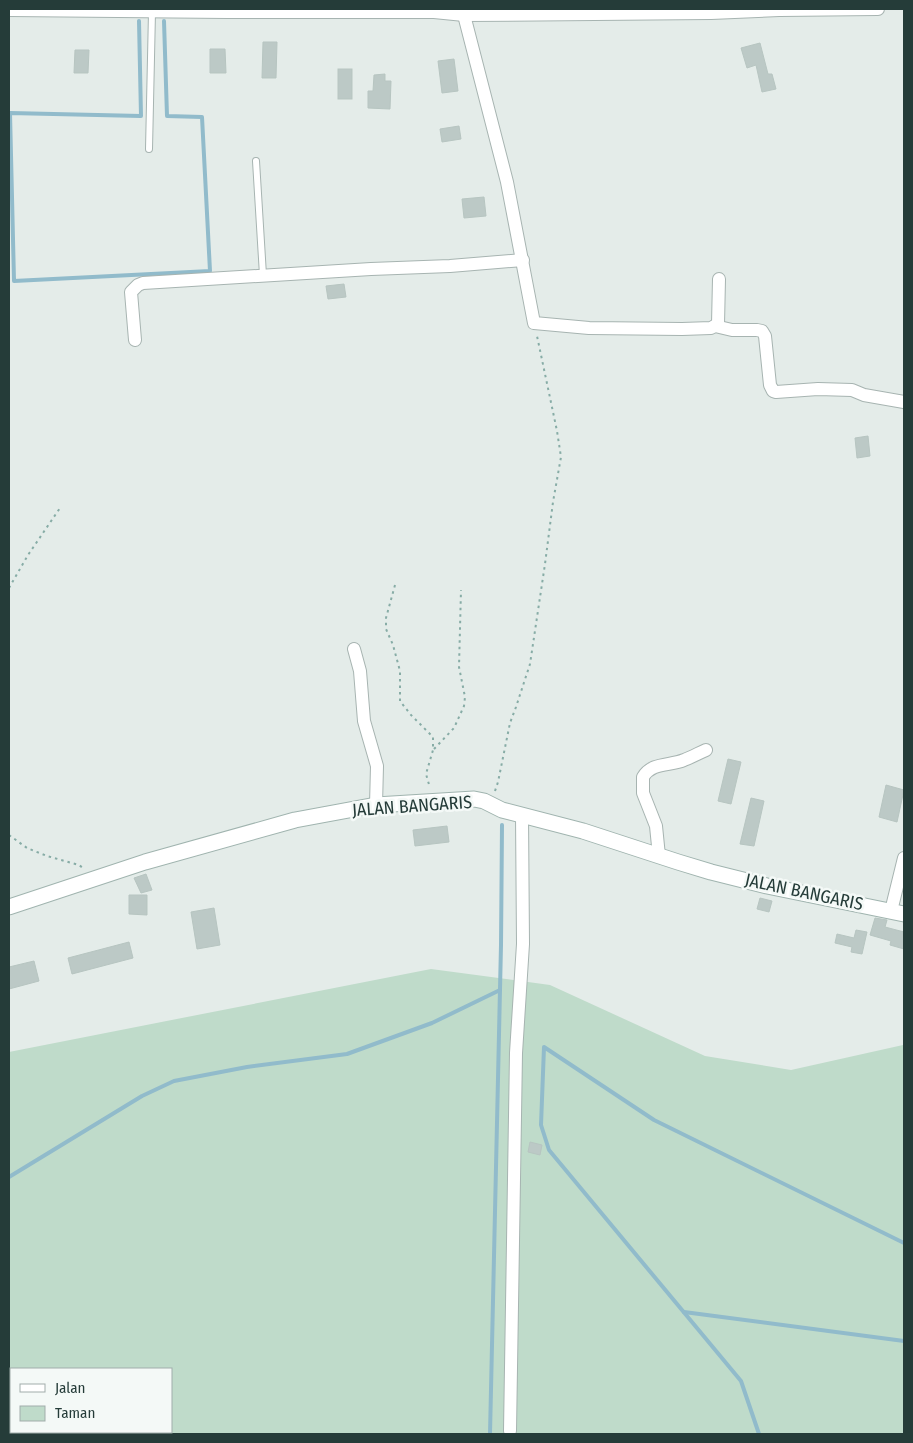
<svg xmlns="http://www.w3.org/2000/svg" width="913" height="1443" font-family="'Fira Sans Condensed',sans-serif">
	<rect width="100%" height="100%" fill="#e4ece9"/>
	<!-- green -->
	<path fill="#bfdbca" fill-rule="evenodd" d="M431,969L550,985L705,1056L791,1070L903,1045L904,1042V1434H9V1052ZM11,1369H171V1432H11Z"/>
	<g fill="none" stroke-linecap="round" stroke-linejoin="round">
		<!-- stream -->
		<g stroke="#91bbcb" stroke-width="4">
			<path d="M139,21L141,116L10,113L14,281L210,271L202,117L167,116L164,21"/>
			<path d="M9,1177L142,1096L174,1081L247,1067L347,1054L432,1023L500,990"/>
			<path d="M684,1312L904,1341"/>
			<path d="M9,1417L11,1423"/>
			<path d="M15,1432V1434"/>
			<path d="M490,1434L501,945L502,825"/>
			<path d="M759,1434L741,1381L549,1150L541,1125L544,1047L654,1120L904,1243"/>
		</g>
	</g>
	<!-- building -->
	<g fill="#bcc9c6" stroke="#b7c5c1">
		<path d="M263,42H277L276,78H262Z"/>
		<path d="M760,43L768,74H772L776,89L762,92L756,65L747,68L741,48Z"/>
		<path d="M210,49H225L226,73H210Z"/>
		<path d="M75,50H89L88,73H74Z"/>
		<path d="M454,59L458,91L442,93L438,61Z"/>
		<rect x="338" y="69" width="14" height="30"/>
		<path d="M385,74V81H391L390,109L368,108V91H373L374,75Z"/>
		<path d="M459,126L461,139L442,142L440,129Z"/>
		<path d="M484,197L486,216L464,218L462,199Z"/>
		<path d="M344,284L346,297L328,299L326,286Z"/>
		<path d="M868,436L870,456L857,458L855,438Z"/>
		<path d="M728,759L741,762L731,804L718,801Z"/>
		<path d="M886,785L904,790L897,822L879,817Z"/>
		<path d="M751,798L764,801L754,846L740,844Z"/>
		<path d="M447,826L449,842L415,846L413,830Z"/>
		<path d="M146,874L152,890L141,893L134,878Z"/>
		<path d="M129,895H147V915L129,914Z"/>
		<path d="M760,898L772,901L769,912L757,909Z"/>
		<path d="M214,908L220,945L197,949L191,912Z"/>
		<path d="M875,918L887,920L885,927L904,932V949L890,945L891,941L870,935Z"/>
		<path d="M856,930L867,932L862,954L851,952L852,947L835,943L837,934L854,938Z"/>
		<path d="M129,942L133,958L72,974L68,958Z"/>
		<path d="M34,961L39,981L9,989V967Z"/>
		<path d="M530,1142L542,1145L540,1155L528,1152Z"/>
	</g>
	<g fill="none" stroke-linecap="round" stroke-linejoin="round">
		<defs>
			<g id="lane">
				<path d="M149,149L152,12"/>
				<path d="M256,161L263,275"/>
			</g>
			<g id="street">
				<path d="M9,10L227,12H434L464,15L711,13L779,10L878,9"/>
				<path d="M464,15L507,182L534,323L589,328L682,329L711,328L718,324L719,279"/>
				<path d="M715,326L732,330H757L762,331L765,336L770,385L773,391L776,392L818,389L852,390L864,395L904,402"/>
				<path d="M135,340L131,292L138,285L143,283L371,269L450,266L523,260"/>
				<path d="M354,649L360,671L364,721L377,766L376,805"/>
				<path d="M659,856L656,826L643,793V777C652,762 670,766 684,760C692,757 699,753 706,750"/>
				<path d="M891,911L904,858"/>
				<path d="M510,1431L516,1053L523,944L522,815"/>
			</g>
			<path id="secondary" d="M9,907L145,862L295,820L376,805L474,799L484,801L502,810L583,831L678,862L711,872L767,886L904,914"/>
		</defs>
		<!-- lane casing -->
		<use href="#lane" stroke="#a7b4b1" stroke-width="8"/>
		<!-- street casing -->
		<use href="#street" stroke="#a7b4b1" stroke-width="14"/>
		<!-- secondary casing -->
		<use href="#secondary" stroke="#a0b4af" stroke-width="17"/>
		<!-- path -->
		<g stroke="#87aca6" stroke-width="2" stroke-dasharray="2.5 4" stroke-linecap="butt">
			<path d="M395,585L386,618V629L393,645L400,671V701L411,715L433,737V750L426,774L430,788"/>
			<path d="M9,588L28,555L60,508"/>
			<path d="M434,749L454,728L464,706L465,697L459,667L461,590"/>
			<path d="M495,791L498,782L510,723L516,707L530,664L545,564L553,502L561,457L557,431L537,336"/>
			<path d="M9,835L27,848L47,856L79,865L83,868"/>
		</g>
		<!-- lane -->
		<use href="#lane" stroke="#fff" stroke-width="6"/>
		<!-- street -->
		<use href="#street" stroke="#fff" stroke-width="12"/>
		<!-- secondary -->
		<use href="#secondary" stroke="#fff" stroke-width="15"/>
	</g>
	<g text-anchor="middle" stroke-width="5" stroke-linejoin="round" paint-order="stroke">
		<!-- street labels -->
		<g font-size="18" fill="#253c39" stroke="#f4f9f7">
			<text transform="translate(412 806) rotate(-4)" y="6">JALAN BANGARIS</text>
			<text transform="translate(804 892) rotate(12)" y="6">JALAN BANGARIS</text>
		</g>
	</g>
	<!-- border -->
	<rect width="913" height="1443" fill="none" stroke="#253c39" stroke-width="20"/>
	<!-- legend -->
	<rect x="10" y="1368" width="162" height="65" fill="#f4f9f7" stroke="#a1adab"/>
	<rect x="20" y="1384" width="25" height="8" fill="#ffffff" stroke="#a1adab"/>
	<text x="55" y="1393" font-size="15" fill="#253c39">Jalan</text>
	<rect x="20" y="1406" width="25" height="15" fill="#bfdbca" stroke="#a1adab"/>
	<text x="55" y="1418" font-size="15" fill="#253c39">Taman</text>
</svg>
